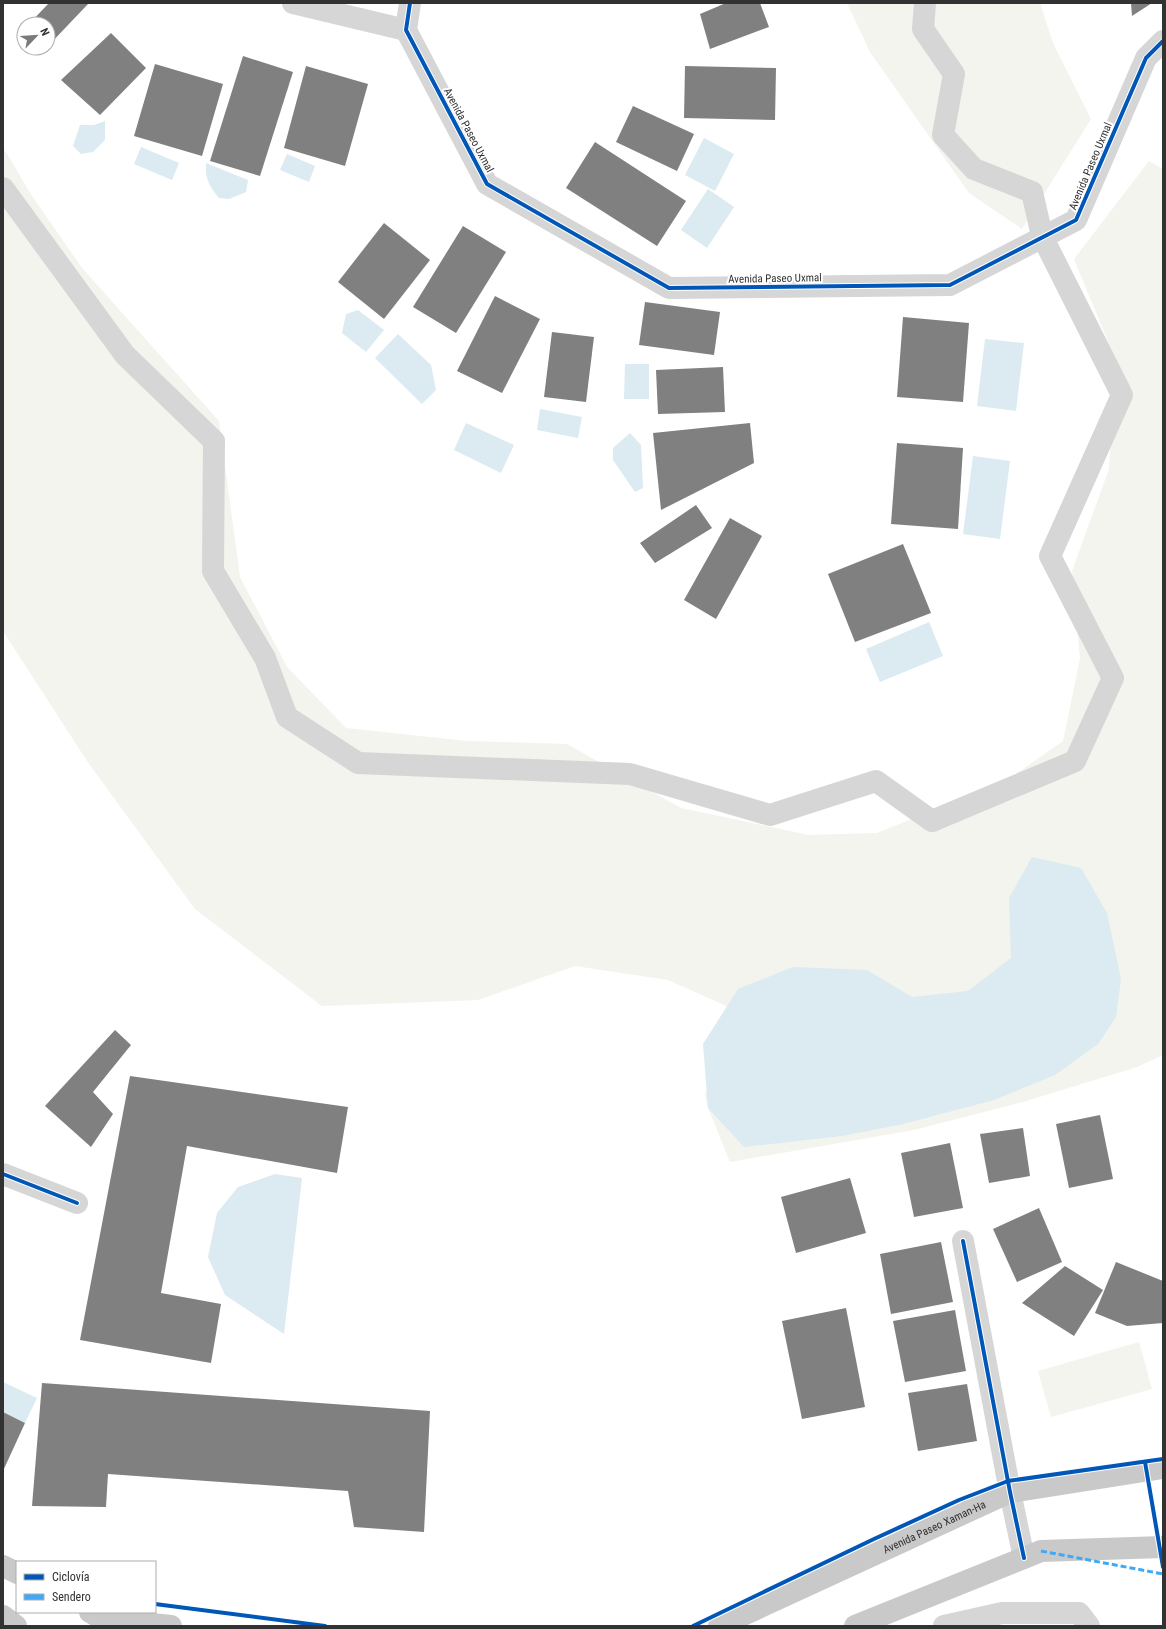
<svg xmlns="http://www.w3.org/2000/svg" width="1166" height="1629" font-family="'Roboto Condensed',sans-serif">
	<rect width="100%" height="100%" fill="#fff"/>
	<!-- green -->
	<g fill="#f2f4ed">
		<path d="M847,3H1040L1053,43L1091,119L1022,229L969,193L870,52Z"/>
		<path d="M3,150L6,152L30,193L82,268L219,421L240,577L287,667L346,728L467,741L567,744L681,808L809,835L877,833L1006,781L1063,741L1080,659L1072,571L1109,469L1116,361L1074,259L1149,161L1163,169V1055L1137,1067L1023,1102L914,1130L730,1162L708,1108L705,1095L731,1008L668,980L575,966L478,1000L322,1006L195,909L87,761L3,631Z"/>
		<path d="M1139,1342L1152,1389L1051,1417L1038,1371Z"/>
	</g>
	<!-- water -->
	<g fill="#dbebf1">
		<path d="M105,121V140L93,152L81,154L73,146L80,125H94Z"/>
		<path d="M704,138L734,154L715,191L685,175Z"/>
		<path d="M141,147L179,163L172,180L134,164Z"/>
		<path d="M287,154L315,166L309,182L280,170Z"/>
		<path d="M206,163L248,180L246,192L229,199L219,198C209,186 205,179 206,163Z"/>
		<path d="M708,189L734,207L707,248L681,230Z"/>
		<path d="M358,310L384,330L366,352L342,333L346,314Z"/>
		<path d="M398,334L431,365L436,390L422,404L375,358Z"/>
		<path d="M985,339L1024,343L1016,411L977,406Z"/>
		<path d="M625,364H649V399H624Z"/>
		<path d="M540,409L582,417L578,438L537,430Z"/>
		<path d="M466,423L514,445L501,473L454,450Z"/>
		<path d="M630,433L641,445L643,488L635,492L613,460V448Z"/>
		<path d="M973,456L1010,461L1000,539L963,534Z"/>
		<path d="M929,622L943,656L880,682L866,649Z"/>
		<path d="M1032,857L1081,868L1107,913L1121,979L1116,1017L1098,1044L1055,1075L994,1100L903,1124L842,1136L744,1147L708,1108L703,1044L738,989L793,967L867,970L912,997L968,991L1011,958L1009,898Z"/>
		<path d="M275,1174L302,1178L284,1334L225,1295L208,1257L217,1213L238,1187Z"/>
		<path d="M3,1382L37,1398L25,1423L3,1412Z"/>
	</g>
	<!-- building -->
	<g fill="#808080">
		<path d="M49,3H89L48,46V24H29Z"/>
		<path d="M726,3H760L769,27L710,49L700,14Z"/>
		<path d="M1131,3H1152L1132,16Z"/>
		<path d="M111,33L146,68L100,115L61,80Z"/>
		<path d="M243,56L293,72L260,176L210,161Z"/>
		<path d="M155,64L223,84L202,156L134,136Z"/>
		<path d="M306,66L368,84L345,166L284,148Z"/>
		<path d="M685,66L776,68L775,120L684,118Z"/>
		<path d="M633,106L694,134L677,171L616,142Z"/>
		<path d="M595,142L686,201L657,246L566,188Z"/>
		<path d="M384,223L430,260L384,319L338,282Z"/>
		<path d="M463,226L506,252L456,333L413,307Z"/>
		<path d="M495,296L540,319L502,393L457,371Z"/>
		<path d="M645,302L720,312L714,355L639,345Z"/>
		<path d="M903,317L969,323L963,402L897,397Z"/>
		<path d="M552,332L594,337L586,402L544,397Z"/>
		<path d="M723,367L725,412L658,414L656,370Z"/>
		<path d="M750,423L754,463L661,510L653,433Z"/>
		<path d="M897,443L963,448L958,529L891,524Z"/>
		<path d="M696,505L712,528L655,563L640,543Z"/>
		<path d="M730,518L762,536L716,619L684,600Z"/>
		<path d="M903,544L931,613L855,642L828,574Z"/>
		<path d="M115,1030L131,1045L93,1092L113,1114L91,1147L45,1106Z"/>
		<path d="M130,1076L348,1107L337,1173L187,1146L161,1293L221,1304L211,1363L80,1340Z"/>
		<path d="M1100,1115L1113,1179L1069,1188L1056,1124Z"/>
		<path d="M1023,1128L1030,1176L989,1183L980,1134Z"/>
		<path d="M950,1143L963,1208L914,1217L901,1153Z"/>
		<path d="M850,1178L866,1233L796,1253L781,1197Z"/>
		<path d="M1039,1208L1062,1262L1017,1282L993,1229Z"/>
		<path d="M941,1242L953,1302L891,1314L880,1254Z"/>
		<path d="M1116,1262L1163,1281V1323L1127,1326L1095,1313Z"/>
		<path d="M1065,1266L1103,1290L1074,1336L1022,1303Z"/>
		<path d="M846,1308L865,1407L802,1419L782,1321Z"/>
		<path d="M955,1310L966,1371L905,1382L893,1321Z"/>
		<path d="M42,1383L430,1411L424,1532L354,1527L348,1491L108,1474L106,1507L32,1506Z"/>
		<path d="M967,1384L977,1441L918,1451L908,1393Z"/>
		<path d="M3,1412L25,1423L3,1471Z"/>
	</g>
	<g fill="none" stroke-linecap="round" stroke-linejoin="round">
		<!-- minor -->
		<g stroke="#d6d6d6" stroke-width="22">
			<path d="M293,3L406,30"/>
			<path d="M410,3L406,30L487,184L669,288L950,285L1076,220L1146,58L1163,41"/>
			<path d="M3,188L125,355L214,441L213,571L265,658L287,717L358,763L630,774L770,815L876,781L932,821L1075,761L1113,678L1050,556L1122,395L1042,236L1032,192L974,169L943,135L954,74L923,29L925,3"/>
			<path d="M3,1174L77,1203"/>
			<path d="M963,1241L1010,1492L1024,1558"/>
			<path d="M944,1626L1002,1613H1079L1089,1626"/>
		</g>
		<!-- major -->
		<g stroke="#c9c9c9" stroke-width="22">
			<path d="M3,1566L17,1573"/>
			<path d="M90,1612L102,1619L171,1626"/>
			<path d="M3,1616L16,1626"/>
			<path id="s1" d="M719,1626L1010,1492L1163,1468"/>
			<path d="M855,1626L1041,1551L1163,1547"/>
		</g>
		<!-- quiet -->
		<path stroke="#3fa9f5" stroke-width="3" stroke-dasharray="6 3" stroke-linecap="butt" d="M1041,1551L1163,1574"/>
		<defs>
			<g id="cycleway">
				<path d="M410,3L406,30L487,184L669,288L950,285L1076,220L1146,58L1163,41"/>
				<path d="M3,1174L77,1203"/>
				<path d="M963,1241L1010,1492L1024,1558"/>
				<path d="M1145,1462L1163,1567"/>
				<path d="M155,1604L325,1626"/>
				<path d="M693,1626L874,1539L959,1500L1008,1481L1163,1459"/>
			</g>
		</defs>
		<!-- cycleway casing -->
		<use href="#cycleway" stroke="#fff" stroke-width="6"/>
		<!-- cycleway -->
		<use href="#cycleway" stroke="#0057b8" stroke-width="4"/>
	</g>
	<g text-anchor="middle" stroke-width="4" stroke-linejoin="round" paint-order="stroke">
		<!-- street labels -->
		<g font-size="11" fill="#323232" stroke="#fff">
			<text transform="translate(469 130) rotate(62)" y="4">Avenida Paseo Uxmal</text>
			<text transform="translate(1090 166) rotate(-67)" y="4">Avenida Paseo Uxmal</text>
			<text transform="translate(775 278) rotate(-1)" y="4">Avenida Paseo Uxmal</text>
			<text dy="4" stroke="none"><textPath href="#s1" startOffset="237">Avenida Paseo Xaman-Ha</textPath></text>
		</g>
	</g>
	<!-- border -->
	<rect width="1166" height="1629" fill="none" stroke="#323232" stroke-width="8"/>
	<!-- legend -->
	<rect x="16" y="1561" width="140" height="52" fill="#ffffff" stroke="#adadad"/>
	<rect x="24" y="1574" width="20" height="6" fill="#0057b8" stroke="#adadad"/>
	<text x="52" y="1581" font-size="12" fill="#323232">Ciclovía</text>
	<rect x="24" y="1594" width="20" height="6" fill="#3fa9f5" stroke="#adadad"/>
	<text x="52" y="1601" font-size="12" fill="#323232">Sendero</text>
	<!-- north arrow -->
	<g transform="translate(36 36) rotate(65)"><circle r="19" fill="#ffffff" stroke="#adadad"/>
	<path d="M0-3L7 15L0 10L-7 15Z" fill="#7a7a7a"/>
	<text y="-6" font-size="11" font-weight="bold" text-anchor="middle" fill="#323232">N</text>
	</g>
</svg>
